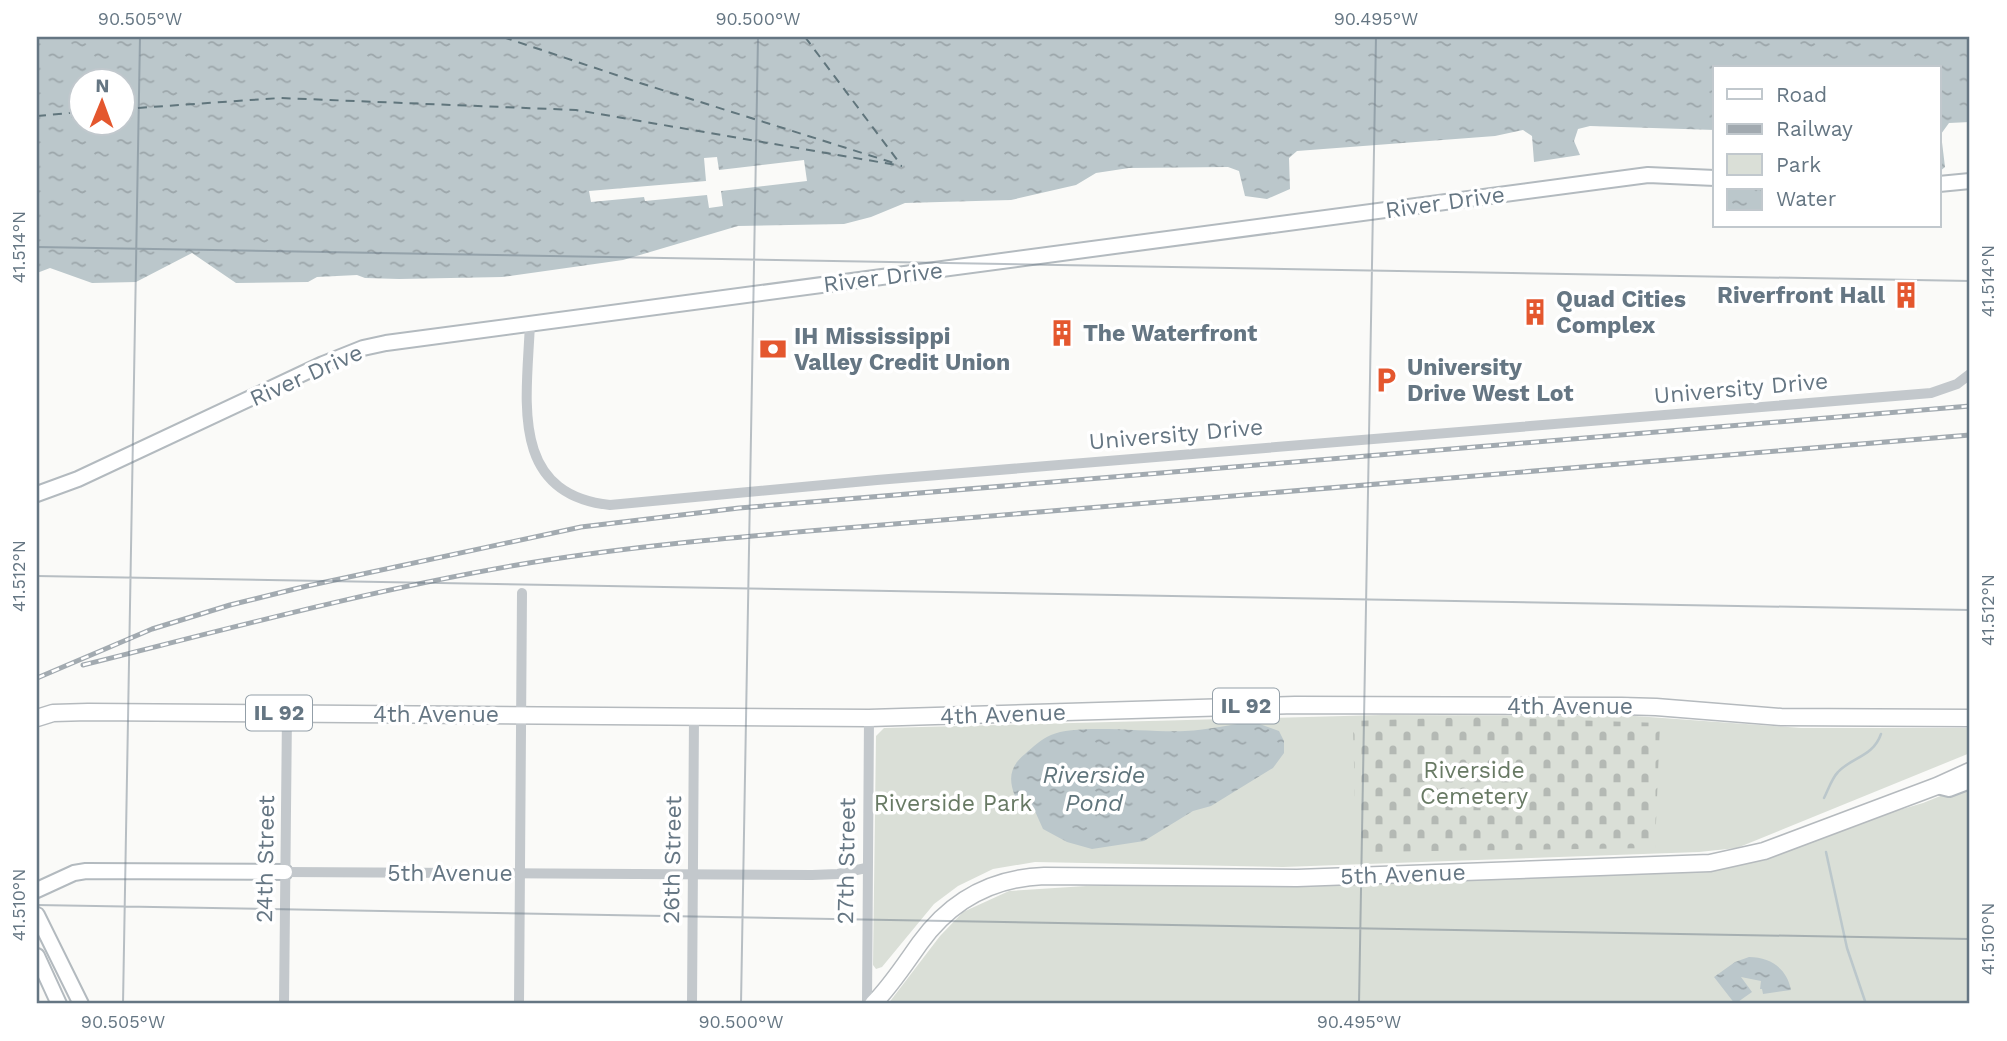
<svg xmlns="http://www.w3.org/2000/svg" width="2007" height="1041" font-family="'Work Sans',sans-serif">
	<defs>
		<pattern id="cemetery-stones" width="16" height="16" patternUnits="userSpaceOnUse" patternTransform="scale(1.75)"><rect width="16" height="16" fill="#dadfd7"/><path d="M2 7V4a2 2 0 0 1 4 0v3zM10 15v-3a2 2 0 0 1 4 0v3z" fill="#b4b9b4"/></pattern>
		<pattern id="water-ripples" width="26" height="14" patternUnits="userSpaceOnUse" patternTransform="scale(1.75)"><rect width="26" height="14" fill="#bbc7cb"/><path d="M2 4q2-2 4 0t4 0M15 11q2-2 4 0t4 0" fill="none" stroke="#9ca6aa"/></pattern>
	</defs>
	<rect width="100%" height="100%" fill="#fafaf8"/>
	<!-- green -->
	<g fill="#dadfd7">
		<path d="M1381,715L1635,716L1801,728H1970V753L1737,848L1699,852L1283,867L1035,862L993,869L958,886L934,904L882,967L876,969L873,965L876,736L884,728Z"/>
		<path d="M1970,784V1004H888L940,936L963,912L1009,891L1086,886L1325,885L1706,871L1764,860L1865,820L1923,803Z"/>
	</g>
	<!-- cemetery -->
	<path fill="url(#cemetery-stones)" d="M1475,717L1660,723L1655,848L1356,852L1353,721Z"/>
	<!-- water -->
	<g fill="url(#water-ripples)" fill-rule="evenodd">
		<path d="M37,37H1970V122L1949,123L1941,134L1945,167L1939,172V68H1715V130L1590,126L1578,129L1574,141L1580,155L1534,162L1532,136L1523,130L1495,136L1297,151L1289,158L1290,189L1267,199L1245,196L1239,171L1228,167L1129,168L1096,173L1076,185L1011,200L905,203L871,217L844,224L738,226L623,260L502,277L399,279L365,278L357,275L317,277L308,282L236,283L192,253L136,282L92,283L50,268L37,273ZM80,80H122V122H80Z"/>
		<path d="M1254,722L1279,731L1284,741V753L1273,768L1211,806L1193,811L1144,841L1092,849L1067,842L1043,829L1034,809L1026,799L1015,796C1008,779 1010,766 1025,754C1033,747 1041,739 1051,735C1078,723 1151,733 1185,731C1208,730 1231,724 1254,722Z"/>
		<path d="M1749,957C1771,957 1787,969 1791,990L1763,994L1762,989H1760L1761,981L1741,977L1752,992L1735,1004L1714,977L1735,962Z"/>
	</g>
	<!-- pier -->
	<path fill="#fafaf8" d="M717,157L719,170L804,160L807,181L721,191L723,206L709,208L707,195L645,201L644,197L591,202L589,191L706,181L704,158Z"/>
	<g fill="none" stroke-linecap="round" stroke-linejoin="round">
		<!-- stream -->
		<g stroke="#bbc7cb" stroke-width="2.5">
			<path d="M1824,798C1828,790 1832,778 1838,772C1852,757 1873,757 1881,734"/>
			<path d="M1826,852L1847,948L1866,1004"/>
		</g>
		<!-- ferry -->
		<g stroke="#60757c" stroke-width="2" stroke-dasharray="9 7" stroke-linecap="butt">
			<path d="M503,37L640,83L894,163"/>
			<path d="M805,37L901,165"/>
			<path d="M122,109L280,98L576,110L902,166"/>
			<path d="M37,116L80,112"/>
		</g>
		<defs>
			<g id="secondary">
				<path d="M1939,184L1970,181"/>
				<path d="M37,494L78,479L323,364L363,348L386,343L1648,175L1715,178"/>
				<path d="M1937,786L1949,789L1970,781"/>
				<path d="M37,890L74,873L86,871L285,872"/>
				<path d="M37,915L81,1004"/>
				<path d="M37,956L59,1004"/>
			</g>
			<g id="primary">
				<path d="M37,718L53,713L88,712L869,718L1295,705L1621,706L1656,707L1781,717L1970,718"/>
				<path d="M873,1004C891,986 905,964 920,943C951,900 992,878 1044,876L1297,878L1710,863L1764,851L1937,786L1970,771"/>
			</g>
		</defs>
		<!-- secondary casing -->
		<use href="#secondary" stroke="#b3babf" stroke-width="18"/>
		<!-- primary casing -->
		<use href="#primary" stroke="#b5babe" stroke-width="19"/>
		<!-- street -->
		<g stroke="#c3c8cc" stroke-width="10">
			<path d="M530,323C527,399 508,494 610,505L877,480L1931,393L1957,384L1970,374"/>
			<path d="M285,872L812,875L838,874L866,868"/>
			<path d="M284,1004L287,713"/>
			<path d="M519,1004L522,593"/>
			<path d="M692,1004L694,717"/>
			<path d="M867,1004L869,718"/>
		</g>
		<!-- secondary -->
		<use href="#secondary" stroke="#fff" stroke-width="14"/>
		<!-- primary -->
		<use href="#primary" stroke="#fff" stroke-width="16"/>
		<defs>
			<g id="rail">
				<path d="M83,665C227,629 371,590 517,565C622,547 728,538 833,529L1970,435"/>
				<path d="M37,678L152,629L230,605L307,586L581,527L739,508L1970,406"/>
			</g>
		</defs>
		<!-- rail casing -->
		<use href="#rail" stroke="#a2aab0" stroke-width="5"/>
		<!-- rail -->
		<use href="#rail" stroke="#fff" stroke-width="2.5" stroke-dasharray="8" stroke-linecap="butt"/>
	</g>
	<!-- ticks -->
	<path fill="none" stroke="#657683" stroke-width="2" stroke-opacity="0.45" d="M37,247L1970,281M37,576L1970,610M37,905L1970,939M123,1004L140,37M741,1004L758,37M1359,1004L1376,37"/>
	<!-- icons -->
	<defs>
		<symbol id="building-bare" viewBox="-9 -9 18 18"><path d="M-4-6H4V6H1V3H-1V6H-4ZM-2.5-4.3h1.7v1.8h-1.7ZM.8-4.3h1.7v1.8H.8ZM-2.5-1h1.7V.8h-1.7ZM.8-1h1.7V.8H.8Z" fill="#e4572e" stroke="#fff" stroke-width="2.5" paint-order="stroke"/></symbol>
		<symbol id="bank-bare" viewBox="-9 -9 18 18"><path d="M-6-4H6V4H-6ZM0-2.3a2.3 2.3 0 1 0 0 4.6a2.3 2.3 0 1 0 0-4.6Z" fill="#e4572e" stroke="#fff" stroke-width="2.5" paint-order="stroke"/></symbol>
		<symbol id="parking-bare" viewBox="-9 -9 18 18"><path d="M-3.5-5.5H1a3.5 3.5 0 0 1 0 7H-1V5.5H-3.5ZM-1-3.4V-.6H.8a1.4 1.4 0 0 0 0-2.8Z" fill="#e4572e" stroke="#fff" stroke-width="2.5" paint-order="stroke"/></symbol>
	</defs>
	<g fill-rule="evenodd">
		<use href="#building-bare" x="1887" y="276" width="38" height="38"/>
		<use href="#building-bare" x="1516" y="293" width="38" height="38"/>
		<use href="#building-bare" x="1043" y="314" width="38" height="38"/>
		<use href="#bank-bare" x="754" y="330" width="38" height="38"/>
		<use href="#parking-bare" x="1367" y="361" width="38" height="38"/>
	</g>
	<g text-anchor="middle" stroke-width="7" stroke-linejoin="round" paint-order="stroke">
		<!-- shield labels -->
		<g fill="#fff" stroke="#939fa8" stroke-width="2">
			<rect x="1213" y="688.5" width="66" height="35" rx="5"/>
			<rect x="246" y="695.5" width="66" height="35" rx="5"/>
		</g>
		<g font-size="21" font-weight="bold" fill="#657683">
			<text x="1246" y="713">IL 92</text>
			<text x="279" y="720">IL 92</text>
		</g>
		<!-- street labels -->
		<g font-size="23" fill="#657683" stroke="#fff">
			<text transform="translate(1445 202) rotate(-8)" y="8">River Drive</text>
			<text transform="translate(883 277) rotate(-7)" y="8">River Drive</text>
			<text transform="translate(306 375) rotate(-24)" y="8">River Drive</text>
			<text transform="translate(1741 388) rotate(-5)" y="8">University Drive</text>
			<text transform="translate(1176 434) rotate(-5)" y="8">University Drive</text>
			<text x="1570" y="714">4th Avenue</text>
			<text x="436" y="722">4th Avenue</text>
			<text transform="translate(1003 714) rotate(-2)" y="8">4th Avenue</text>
			<text transform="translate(265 859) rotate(-89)" y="8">24th Street</text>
			<text transform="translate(672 860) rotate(-89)" y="8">26th Street</text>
			<text transform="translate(846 861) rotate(-89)" y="8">27th Street</text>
			<text x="450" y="881">5th Avenue</text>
			<text transform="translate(1403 874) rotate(-2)" y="8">5th Avenue</text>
		</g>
		<!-- poi labels -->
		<g font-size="23" font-weight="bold" fill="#657683" stroke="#fff" text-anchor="start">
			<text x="1885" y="303" text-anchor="end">Riverfront Hall</text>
			<text x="1556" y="307">Quad Cities<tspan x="1556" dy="26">Complex</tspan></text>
			<text x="1083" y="341">The Waterfront</text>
			<text x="794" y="344">IH Mississippi<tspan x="794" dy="26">Valley Credit Union</tspan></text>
			<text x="1407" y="375">University<tspan x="1407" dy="26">Drive West Lot</tspan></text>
		</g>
		<!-- park labels -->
		<g font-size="23" fill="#687a64" stroke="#fff">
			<text x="1474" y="778">Riverside<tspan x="1474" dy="26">Cemetery</tspan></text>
			<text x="953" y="811">Riverside Park</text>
		</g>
		<!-- water labels -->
		<g font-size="24" font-style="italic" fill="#60757c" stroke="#fff">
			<text x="1094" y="783">Riverside<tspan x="1094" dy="28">Pond</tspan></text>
		</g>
	</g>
	<!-- border -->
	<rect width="2007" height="1041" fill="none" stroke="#ffffff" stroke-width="77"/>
	<!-- legend -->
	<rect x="1713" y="66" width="228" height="161" fill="#ffffff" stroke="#c1c8cd" stroke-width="2"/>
	<rect x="1727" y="89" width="35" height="10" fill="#ffffff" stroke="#c1c8cd" stroke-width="2"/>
	<text x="1776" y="102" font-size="21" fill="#657683">Road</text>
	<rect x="1727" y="124" width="35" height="10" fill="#a2aab0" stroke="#c1c8cd" stroke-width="2"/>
	<text x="1776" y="136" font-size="21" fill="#657683">Railway</text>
	<rect x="1727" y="154" width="35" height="21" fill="#dadfd7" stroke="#c1c8cd" stroke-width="2"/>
	<text x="1776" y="172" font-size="21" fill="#657683">Park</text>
	<rect x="1727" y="189" width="35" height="21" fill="url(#water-ripples)" stroke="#c1c8cd" stroke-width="2"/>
	<text x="1776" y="206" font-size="21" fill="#657683">Water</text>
	<!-- north arrow -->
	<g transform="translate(102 102) rotate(1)"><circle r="33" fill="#ffffff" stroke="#c1c8cd" stroke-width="2"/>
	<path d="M0-5L12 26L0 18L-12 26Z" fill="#e4572e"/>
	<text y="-10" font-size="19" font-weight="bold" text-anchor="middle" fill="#657683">N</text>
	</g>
	<rect x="38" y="38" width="1930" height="964" fill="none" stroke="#657683" stroke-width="2.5"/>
	<g font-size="18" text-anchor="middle" fill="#657683">
		<text x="140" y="25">90.505°W</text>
		<text x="758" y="25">90.500°W</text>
		<text x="1376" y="25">90.495°W</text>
		<text transform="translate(19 247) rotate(-90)" y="6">41.514°N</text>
		<text transform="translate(1988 281) rotate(-90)" y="6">41.514°N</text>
		<text transform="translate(19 576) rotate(-90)" y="6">41.512°N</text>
		<text transform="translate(1988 610) rotate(-90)" y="6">41.512°N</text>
		<text transform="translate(19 905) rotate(-90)" y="6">41.510°N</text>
		<text transform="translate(1988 939) rotate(-90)" y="6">41.510°N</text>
		<text x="123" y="1028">90.505°W</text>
		<text x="741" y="1028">90.500°W</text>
		<text x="1359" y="1028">90.495°W</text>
	</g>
</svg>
